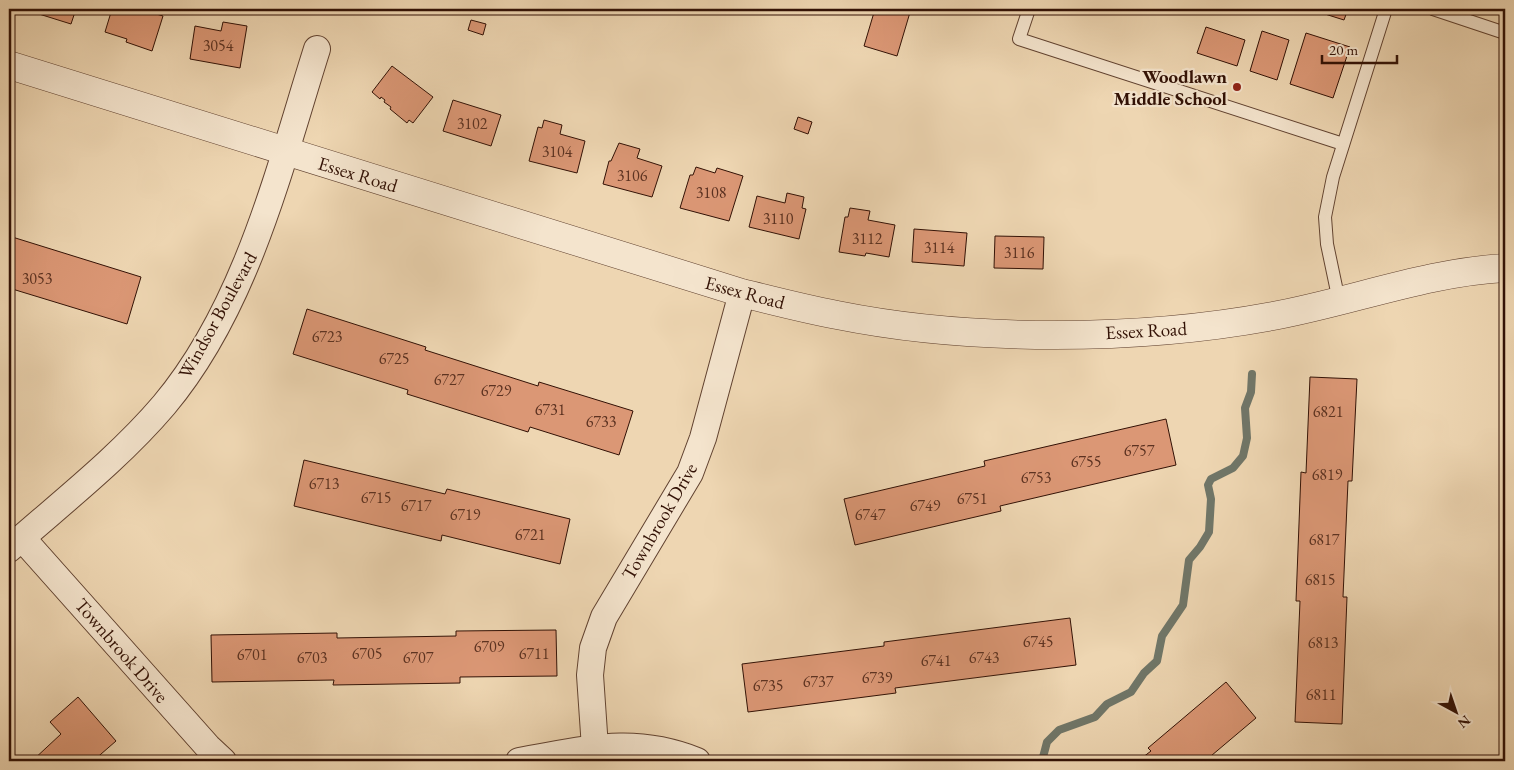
<svg xmlns="http://www.w3.org/2000/svg" width="1514" height="770" font-family="'EB Garamond',serif">
	<rect width="100%" height="100%" fill="#eed6b2"/>
	<filter id="stains"><feTurbulence type="fractalNoise" baseFrequency=".004" numOctaves="4"/><feColorMatrix values="0 0 0 0 .2 0 0 0 0 .09 0 0 0 0 .02 0 0 0 .5 -.17"/></filter>
	<radialGradient id="worn" r=".72"><stop offset=".6" stop-color="#630" stop-opacity="0"/><stop offset="1" stop-color="#630" stop-opacity=".3"/></radialGradient>
	<g fill="none" stroke-linecap="round" stroke-linejoin="round">
		<!-- stream -->
		<path stroke="#707668" stroke-width="8" d="M1042,761L1047,742L1059,730L1095,717L1107,704L1131,692L1144,673L1157,661L1162,636L1183,605L1189,560L1200,547L1209,532L1211,499L1208,485L1211,479L1233,468L1243,456L1247,438L1245,408L1251,392L1252,374"/>
	</g>
	<!-- building -->
	<g fill="#db9775" stroke="#321105">
		<path d="M23,9H76L71,24Z"/>
		<path d="M112,9H140L163,16L152,51L126,42L127,39L105,32Z"/>
		<path d="M875,9H911L897,56L864,46Z"/>
		<path d="M1309,9H1348L1344,20Z"/>
		<path d="M471,20L486,24L483,35L468,30Z"/>
		<path d="M223,22L247,26L240,68L190,59L195,26L221,31Z"/>
		<path d="M1206,27L1245,40L1237,66L1197,53Z"/>
		<path d="M1262,31L1289,40L1277,80L1250,71Z"/>
		<path d="M1306,33L1350,47L1333,98L1290,84Z"/>
		<path d="M392,66L433,97L413,123L409,120L407,123L390,109L391,107L384,102L385,100L381,97L380,99L372,92Z"/>
		<path d="M453,100L501,115L491,146L443,131Z"/>
		<path d="M798,117L812,122L808,134L794,129Z"/>
		<path d="M544,120L562,125L560,134L585,141L577,173L529,161L538,127L542,128Z"/>
		<path d="M619,143L640,149L637,158L662,166L652,197L603,184L609,161H611Z"/>
		<path d="M696,167L715,173L717,168L743,176L729,221L680,208L690,175H693Z"/>
		<path d="M787,193L804,197L802,208L806,209L799,239L749,227L757,196L785,203Z"/>
		<path d="M850,208L870,211L868,220L895,225L889,257L866,253L865,256L839,252L845,217H848Z"/>
		<path d="M914,229L967,233L964,266L912,262Z"/>
		<path d="M9,236L141,277L127,324L9,288Z"/>
		<path d="M995,236L1044,237L1043,269L994,268Z"/>
		<path d="M307,309L426,347L425,350L538,386L539,382L633,411L619,455L530,427L528,432L407,394L408,390L293,354Z"/>
		<path d="M1310,377L1357,379L1352,481H1348L1343,597H1347L1342,724L1295,722L1300,601H1296L1301,472L1306,473Z"/>
		<path d="M1166,419L1176,465L1000,506L1001,511L855,545L844,499L985,466L984,461Z"/>
		<path d="M304,460L445,494L447,489L570,519L560,564L442,535L441,541L294,506Z"/>
		<path d="M1070,618L1076,665L895,688L896,693L748,712L742,664L884,646V642Z"/>
		<path d="M556,630L557,676L460,677V683L333,685L334,680L212,682L211,635L337,633V638L456,636V631Z"/>
		<path d="M1226,682L1256,718L1205,761H1138L1151,751L1148,748Z"/>
		<path d="M78,697L116,741L93,761H32L61,734L50,722Z"/>
	</g>
	<g fill="none" stroke-linecap="round" stroke-linejoin="round">
		<defs>
			<g id="service">
				<path d="M1029,9L1019,39L1343,144"/>
				<path d="M1433,9L1505,33"/>
				<path d="M1339,301L1327,244L1325,217L1333,177L1386,9"/>
			</g>
			<g id="minor">
				<path d="M22,538L208,747L223,761"/>
				<path d="M9,549C61,503 119,458 164,405C247,306 279,169 317,49"/>
				<path d="M595,748L590,675L593,648L604,617L690,473L703,438L742,293"/>
				<path d="M519,761C585,750 632,735 697,761"/>
			</g>
			<path id="tertiary" d="M9,65L742,293C774,301 805,309 837,315C971,342 1139,341 1273,316C1350,302 1427,272 1505,268"/>
		</defs>
		<!-- service casing -->
		<use href="#service" stroke="#614230" stroke-width="14"/>
		<!-- minor casing -->
		<use href="#minor" stroke="#614230" stroke-width="28"/>
		<!-- tertiary casing -->
		<use href="#tertiary" stroke="#614230" stroke-width="29"/>
		<!-- service -->
		<use href="#service" stroke="#f4e4cd" stroke-width="12"/>
		<!-- minor -->
		<use href="#minor" stroke="#f4e4cd" stroke-width="26"/>
		<!-- tertiary -->
		<use href="#tertiary" stroke="#f4e4cd" stroke-width="28"/>
	</g>
	<!-- markers -->
	<circle fill="#8f2418" stroke="#f4e4cd" stroke-width="2" cx="1237" cy="87" r="5"/>
	<g text-anchor="middle" stroke-width="4.5" stroke-linejoin="round" paint-order="stroke">
		<!-- number labels -->
		<g font-size="16" fill="#5c3221">
			<text x="218" y="51">3054</text>
			<text x="472" y="129">3102</text>
			<text x="557" y="157">3104</text>
			<text x="632" y="181">3106</text>
			<text x="711" y="198">3108</text>
			<text x="778" y="224">3110</text>
			<text x="867" y="244">3112</text>
			<text x="939" y="253">3114</text>
			<text x="1019" y="258">3116</text>
			<text x="37" y="284">3053</text>
			<text x="327" y="342">6723</text>
			<text x="394" y="364">6725</text>
			<text x="449" y="385">6727</text>
			<text x="496" y="396">6729</text>
			<text x="550" y="415">6731</text>
			<text x="1328" y="417">6821</text>
			<text x="601" y="427">6733</text>
			<text x="1139" y="456">6757</text>
			<text x="1086" y="467">6755</text>
			<text x="1327" y="480">6819</text>
			<text x="1036" y="483">6753</text>
			<text x="324" y="489">6713</text>
			<text x="376" y="503">6715</text>
			<text x="972" y="504">6751</text>
			<text x="416" y="511">6717</text>
			<text x="925" y="511">6749</text>
			<text x="465" y="520">6719</text>
			<text x="870" y="520">6747</text>
			<text x="530" y="540">6721</text>
			<text x="1324" y="545">6817</text>
			<text x="1320" y="585">6815</text>
			<text x="1038" y="647">6745</text>
			<text x="1323" y="648">6813</text>
			<text x="489" y="652">6709</text>
			<text x="367" y="659">6705</text>
			<text x="534" y="659">6711</text>
			<text x="252" y="660">6701</text>
			<text x="312" y="663">6703</text>
			<text x="418" y="663">6707</text>
			<text x="984" y="663">6743</text>
			<text x="936" y="666">6741</text>
			<text x="877" y="683">6739</text>
			<text x="818" y="687">6737</text>
			<text x="768" y="691">6735</text>
			<text x="1321" y="700">6811</text>
		</g>
		<!-- poi labels -->
		<g font-size="19" font-weight="bold" fill="#321105" stroke="#f4e4cd" text-anchor="end">
			<text x="1227" y="83">Woodlawn<tspan x="1227" dy="22">Middle School</tspan></text>
		</g>
		<!-- street labels -->
		<g font-size="19" fill="#321105" stroke="#f4e4cd">
			<text transform="translate(358 174) rotate(17)" y="7">Essex Road</text>
			<text transform="translate(745 292) rotate(15)" y="7">Essex Road</text>
			<text transform="translate(217 315) rotate(-61)" y="7">Windsor Boulevard</text>
			<text transform="translate(1146 330) rotate(-3)" y="7">Essex Road</text>
			<text transform="translate(659 521) rotate(-60)" y="7">Townbrook Drive</text>
			<text transform="translate(122 650) rotate(49)" y="7">Townbrook Drive</text>
		</g>
	</g>
	<!-- margin -->
	<rect width="1514" height="770" fill="none" stroke="#eed6b2" stroke-width="30"/>
	<rect x="10" y="10" width="1494" height="750" fill="none" stroke="#321105" stroke-width="2.5"/>
	<rect x="15" y="15" width="1484" height="740" fill="none" stroke="#321105"/>
	<!-- north arrow -->
	<g transform="translate(1456 712) rotate(140)" stroke="#f4e4cd" stroke-width="4" paint-order="stroke">
	<path d="M0-4L9 19L0 12L-9 19Z" fill="#321105"/>
	<text y="-8" font-size="14" font-weight="bold" text-anchor="middle" fill="#321105">N</text>
	</g>
	<!-- scale -->
	<path d="M1322 55v8h75v-8" fill="none" stroke="#321105" stroke-width="2.5"/>
	<text x="1329" y="55" font-size="15" fill="#321105" stroke="#f4e4cd" stroke-width="4" paint-order="stroke">20 m</text>
	<rect width="100%" height="100%" filter="url(#stains)"/>
	<rect width="100%" height="100%" fill="url(#worn)"/>
</svg>
